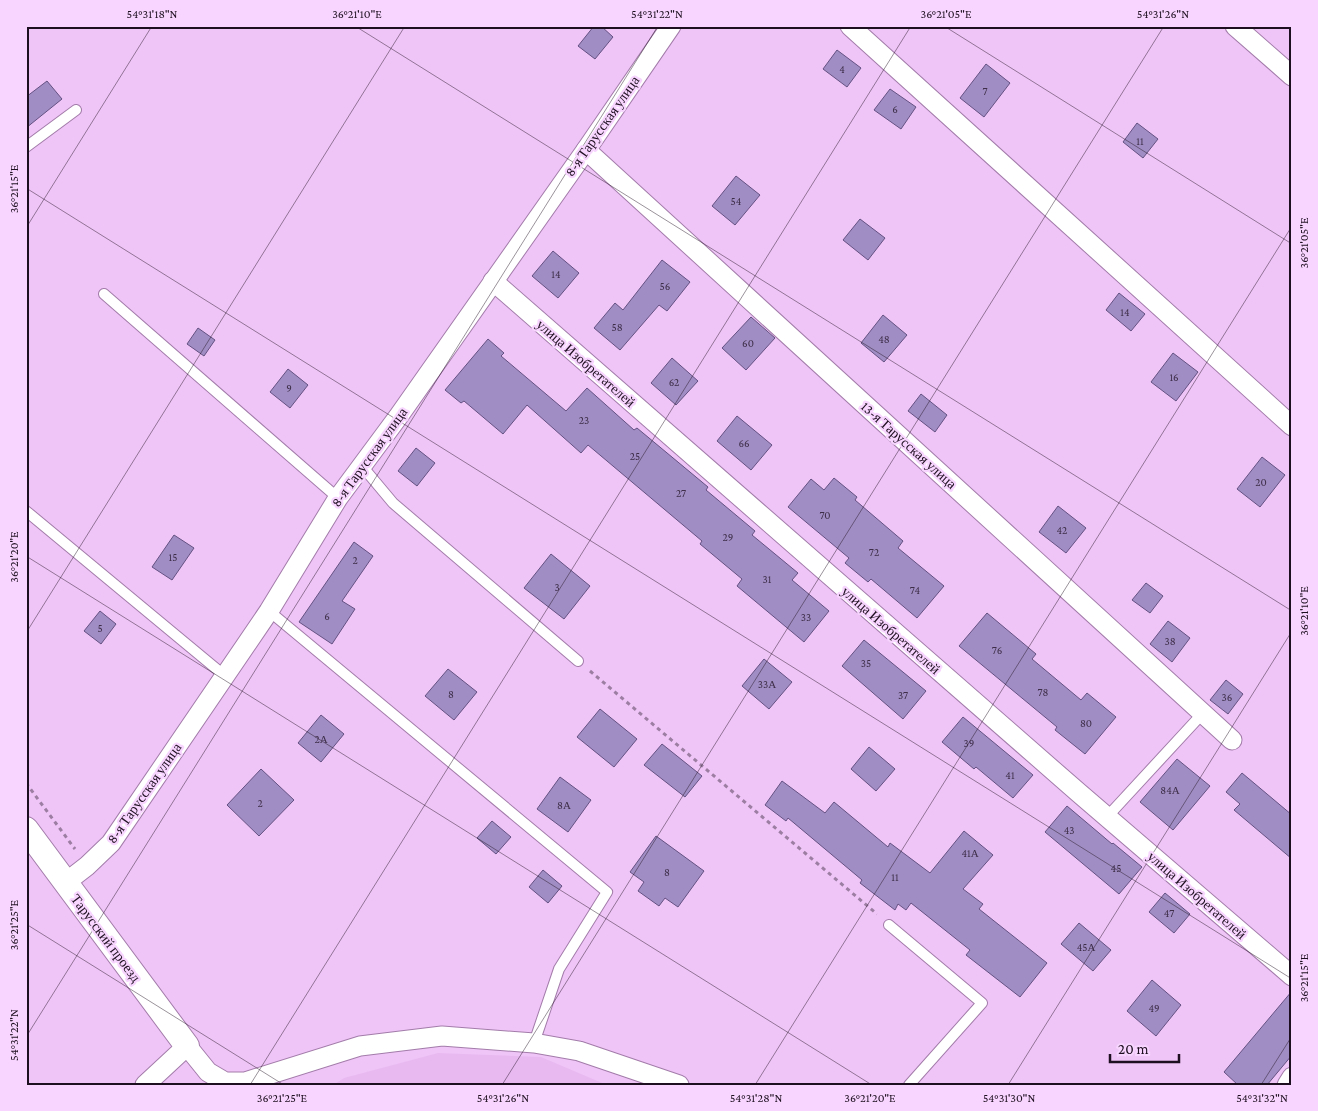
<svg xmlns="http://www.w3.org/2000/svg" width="1318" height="1111" font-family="'Crimson Pro',serif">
	<rect width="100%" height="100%" fill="#efc5f7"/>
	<!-- built -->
	<path fill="#e8b9f1" d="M438,1053L541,1057L607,1085H333L344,1078Z"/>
	<!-- building -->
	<g fill="#a08dc3" stroke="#655183">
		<path d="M594,26H601L613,37L595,59L578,46Z"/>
		<path d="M837,50L861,68L847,87L823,69Z"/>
		<path d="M986,64L1010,83L984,117L960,98Z"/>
		<path d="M47,81L62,99L26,128V97Z"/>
		<path d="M890,89L916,107L901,129L874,110Z"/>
		<path d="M1137,123L1158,139L1143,158L1123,142Z"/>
		<path d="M736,176L760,195L735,225L712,206Z"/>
		<path d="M860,219L885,238L868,260L843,240Z"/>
		<path d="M553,251L579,273L558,298L532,276Z"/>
		<path d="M662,260L690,282L667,311L659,305L620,350L594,328L615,303L623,310Z"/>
		<path d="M1119,293L1145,314L1131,331L1106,310Z"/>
		<path d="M883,315L907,335L884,362L861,343Z"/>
		<path d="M751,317L775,338L746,370L722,348Z"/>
		<path d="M198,328L215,340L204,356L187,344Z"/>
		<path d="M488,339L504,353L501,356L566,411L587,388L634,430L637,428L708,487L706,490L755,531L752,535L798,573L792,580L829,611L804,642L737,586L742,579L700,544L702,541L588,445L581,453L527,405L503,434L464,401L461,403L445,390Z"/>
		<path d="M1173,353L1198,372L1176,401L1151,382Z"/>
		<path d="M672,358L698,381L676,405L651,383Z"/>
		<path d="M288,369L308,385L290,408L270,392Z"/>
		<path d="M921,394L947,415L935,432L908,411Z"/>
		<path d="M737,416L772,445L751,470L717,441Z"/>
		<path d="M416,448L435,463L417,486L398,471Z"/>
		<path d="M1262,457L1285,475L1260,507L1237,489Z"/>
		<path d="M834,478L857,497L855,500L903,541L898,548L944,586L917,618L871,579L868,582L845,563L849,558L788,507L811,479L824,490Z"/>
		<path d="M1058,506L1086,528L1066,553L1039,532Z"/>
		<path d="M174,535L194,548L172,580L152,567Z"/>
		<path d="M354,542L373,556L342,601L355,609L332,644L299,622Z"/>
		<path d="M551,554L590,586L564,619L524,588Z"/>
		<path d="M1146,583L1163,596L1150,613L1132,600Z"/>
		<path d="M100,611L116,624L101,644L84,631Z"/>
		<path d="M987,613L1036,654L1032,659L1081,700L1087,693L1116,717L1085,754L1055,730L1057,727L959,646Z"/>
		<path d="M1168,621L1190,638L1172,662L1150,644Z"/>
		<path d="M864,640L926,691L903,719L842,666Z"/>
		<path d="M764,659L792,682L769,709L742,686Z"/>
		<path d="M448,669L477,692L454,720L425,696Z"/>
		<path d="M1226,680L1243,694L1228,714L1210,700Z"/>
		<path d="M600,709L637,739L614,767L577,737Z"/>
		<path d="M321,715L344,734L321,762L298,743Z"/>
		<path d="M963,717L1033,775L1013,798L976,767L974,769L942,742Z"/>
		<path d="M662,744L702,776L685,797L644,765Z"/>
		<path d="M869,747L895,769L876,791L851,769Z"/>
		<path d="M1177,759L1210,786L1173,830L1140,802Z"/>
		<path d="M261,769L294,800L259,836L227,805Z"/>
		<path d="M1242,773L1292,815V859L1234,810L1240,804L1226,792Z"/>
		<path d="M560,777L591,800L568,832L537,809Z"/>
		<path d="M782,781L825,813L834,802L888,847L890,843L930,873L964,831L993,855L963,889L983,904L979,909L1047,963L1020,997L966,955L970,950L911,903L906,910L898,904L895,910L860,883L862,880L788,818L786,821L765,805Z"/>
		<path d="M1067,806L1112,844L1113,843L1142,867L1119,894L1045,832Z"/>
		<path d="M492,821L511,837L496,854L477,838Z"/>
		<path d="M656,836L704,871L678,907L665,898L659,906L638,891L644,882L630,872Z"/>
		<path d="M543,870L562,886L548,903L529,887Z"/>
		<path d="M1165,893L1190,914L1174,933L1149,912Z"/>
		<path d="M1079,923L1111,950L1093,971L1061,944Z"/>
		<path d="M1152,980L1181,1005L1156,1036L1127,1011Z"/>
		<path d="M1292,991V1055L1267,1085H1238L1224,1072Z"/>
	</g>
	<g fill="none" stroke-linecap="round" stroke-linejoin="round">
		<defs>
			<g id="service">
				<path d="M26,147L76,110"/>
				<path d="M104,294L338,498"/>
				<path d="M362,466L393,503L578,661"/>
				<path d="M26,511L225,676"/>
				<path d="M269,611L607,892L559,969L534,1043"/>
				<path d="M1107,817L1203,713"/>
				<path d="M889,925L982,1003L909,1085"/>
			</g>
			<g id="minor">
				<path d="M850,26L1292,426"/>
				<path d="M1235,26L1292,76"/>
				<path d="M586,150L1232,740"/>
				<path d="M493,281L1079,793L1292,976"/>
				<path d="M65,883L87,866L111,843L269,611L338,498L398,417L586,150L671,26"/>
				<path d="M145,1085L187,1046L208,1072L225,1082H245L360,1046L442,1036L534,1043L579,1051L679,1085"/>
				<path d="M1287,1085L1292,1077"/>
			</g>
			<path id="tertiary" d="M26,829L187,1046"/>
		</defs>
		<!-- service casing -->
		<use href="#service" stroke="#a37caa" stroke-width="12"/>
		<!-- minor casing -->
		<use href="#minor" stroke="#a37caa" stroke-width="21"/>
		<!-- tertiary casing -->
		<use href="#tertiary" stroke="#a37caa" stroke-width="26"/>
		<!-- path -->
		<g stroke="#9d7ea3" stroke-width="3" stroke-dasharray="4 4" stroke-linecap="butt">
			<path d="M590,671L877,914"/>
			<path d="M26,783L75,849"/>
		</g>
		<!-- service -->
		<use href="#service" stroke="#fff" stroke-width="10"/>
		<!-- minor -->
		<use href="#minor" stroke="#fff" stroke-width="19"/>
		<!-- tertiary -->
		<use href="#tertiary" stroke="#fff" stroke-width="24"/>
	</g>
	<!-- ticks -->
	<path fill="none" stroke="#1e0f20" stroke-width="1" stroke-opacity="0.45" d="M355,26L1292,611M944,26L1292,244M26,188L1292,979M26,228L152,26M26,556L872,1085M26,633L405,26M26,924L284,1085M26,1037L658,26M250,1085L911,26M502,1085L1164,26M755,1085L1292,226M1008,1085L1292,631M1261,1085L1292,1036"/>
	<g text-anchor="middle" stroke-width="4.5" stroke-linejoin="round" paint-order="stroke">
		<!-- number labels -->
		<g font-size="11" fill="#3e2e49">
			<text x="842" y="73">4</text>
			<text x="985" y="95">7</text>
			<text x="895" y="113">6</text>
			<text x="1140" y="145">11</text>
			<text x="736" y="205">54</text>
			<text x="556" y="278">14</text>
			<text x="665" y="290">56</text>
			<text x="1125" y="316">14</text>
			<text x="617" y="331">58</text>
			<text x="884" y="343">48</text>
			<text x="748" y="347">60</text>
			<text x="1174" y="381">16</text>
			<text x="674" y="386">62</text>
			<text x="289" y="392">9</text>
			<text x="584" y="424">23</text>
			<text x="744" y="447">66</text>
			<text x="635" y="460">25</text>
			<text x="1261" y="486">20</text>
			<text x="681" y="497">27</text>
			<text x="825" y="519">70</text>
			<text x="1062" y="534">42</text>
			<text x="728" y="541">29</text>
			<text x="874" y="556">72</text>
			<text x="173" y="561">15</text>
			<text x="355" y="564">2</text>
			<text x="767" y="583">31</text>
			<text x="557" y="591">3</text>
			<text x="915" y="594">74</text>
			<text x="327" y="620">6</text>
			<text x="806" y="621">33</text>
			<text x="100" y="632">5</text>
			<text x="1170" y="645">38</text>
			<text x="997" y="654">76</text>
			<text x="866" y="667">35</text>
			<text x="767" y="688">33А</text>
			<text x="1043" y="696">78</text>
			<text x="451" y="698">8</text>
			<text x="903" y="699">37</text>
			<text x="1227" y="701">36</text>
			<text x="1086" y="727">80</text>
			<text x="321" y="743">2А</text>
			<text x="969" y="747">39</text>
			<text x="1010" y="779">41</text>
			<text x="1170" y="794">84А</text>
			<text x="260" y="807">2</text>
			<text x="564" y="809">8А</text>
			<text x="1069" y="834">43</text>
			<text x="970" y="857">41А</text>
			<text x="1116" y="872">45</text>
			<text x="667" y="876">8</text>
			<text x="895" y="881">11</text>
			<text x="1169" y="917">47</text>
			<text x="1086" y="951">45А</text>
			<text x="1154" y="1012">49</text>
		</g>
		<!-- street labels -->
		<g font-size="14" fill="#1e0f20" stroke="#f7d5fe">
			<text transform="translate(602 126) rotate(-55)" y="5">8-я Тарусская улица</text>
			<text transform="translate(586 363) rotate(41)" y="5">улица Изобретателей</text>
			<text transform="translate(909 445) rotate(42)" y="5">13-я Тарусская улица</text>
			<text transform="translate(369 457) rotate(-54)" y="5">8-я Тарусская улица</text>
			<text transform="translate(891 630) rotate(41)" y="5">улица Изобретателей</text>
			<text transform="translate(144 793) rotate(-55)" y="5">8-я Тарусская улица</text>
			<text transform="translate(1197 895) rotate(41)" y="5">улица Изобретателей</text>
			<text transform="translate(106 938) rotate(53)" y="5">Тарусский проезд</text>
		</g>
	</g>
	<!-- border -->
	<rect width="1318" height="1111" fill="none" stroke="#f7d5fe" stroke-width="55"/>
	<!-- scale -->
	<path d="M1110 1054v8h69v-8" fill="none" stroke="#1e0f20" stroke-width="2.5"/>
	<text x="1118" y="1054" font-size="15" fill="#1e0f20" stroke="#f7d5fe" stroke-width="4" paint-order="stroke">20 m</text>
	<rect x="28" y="28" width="1262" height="1056" fill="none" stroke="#1e0f20" stroke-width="2"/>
	<g font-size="12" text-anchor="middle" fill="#1e0f20">
		<text x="152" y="18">54°31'18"N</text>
		<text x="357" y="18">36°21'10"E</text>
		<text x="657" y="18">54°31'22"N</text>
		<text x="946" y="18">36°21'05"E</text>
		<text x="1163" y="18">54°31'26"N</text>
		<text transform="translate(14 189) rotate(-90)" y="4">36°21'15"E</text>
		<text transform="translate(1304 243) rotate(-90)" y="4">36°21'05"E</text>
		<text transform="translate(14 557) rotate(-90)" y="4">36°21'20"E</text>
		<text transform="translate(1304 611) rotate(-90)" y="4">36°21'10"E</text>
		<text transform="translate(14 925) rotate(-90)" y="4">36°21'25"E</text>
		<text transform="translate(1304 978) rotate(-90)" y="4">36°21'15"E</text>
		<text transform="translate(14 1035) rotate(-90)" y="4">54°31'22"N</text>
		<text x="282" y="1102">36°21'25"E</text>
		<text x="503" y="1102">54°31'26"N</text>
		<text x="756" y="1102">54°31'28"N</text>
		<text x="870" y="1102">36°21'20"E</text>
		<text x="1009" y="1102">54°31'30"N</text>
		<text x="1262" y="1102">54°31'32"N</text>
	</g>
</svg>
